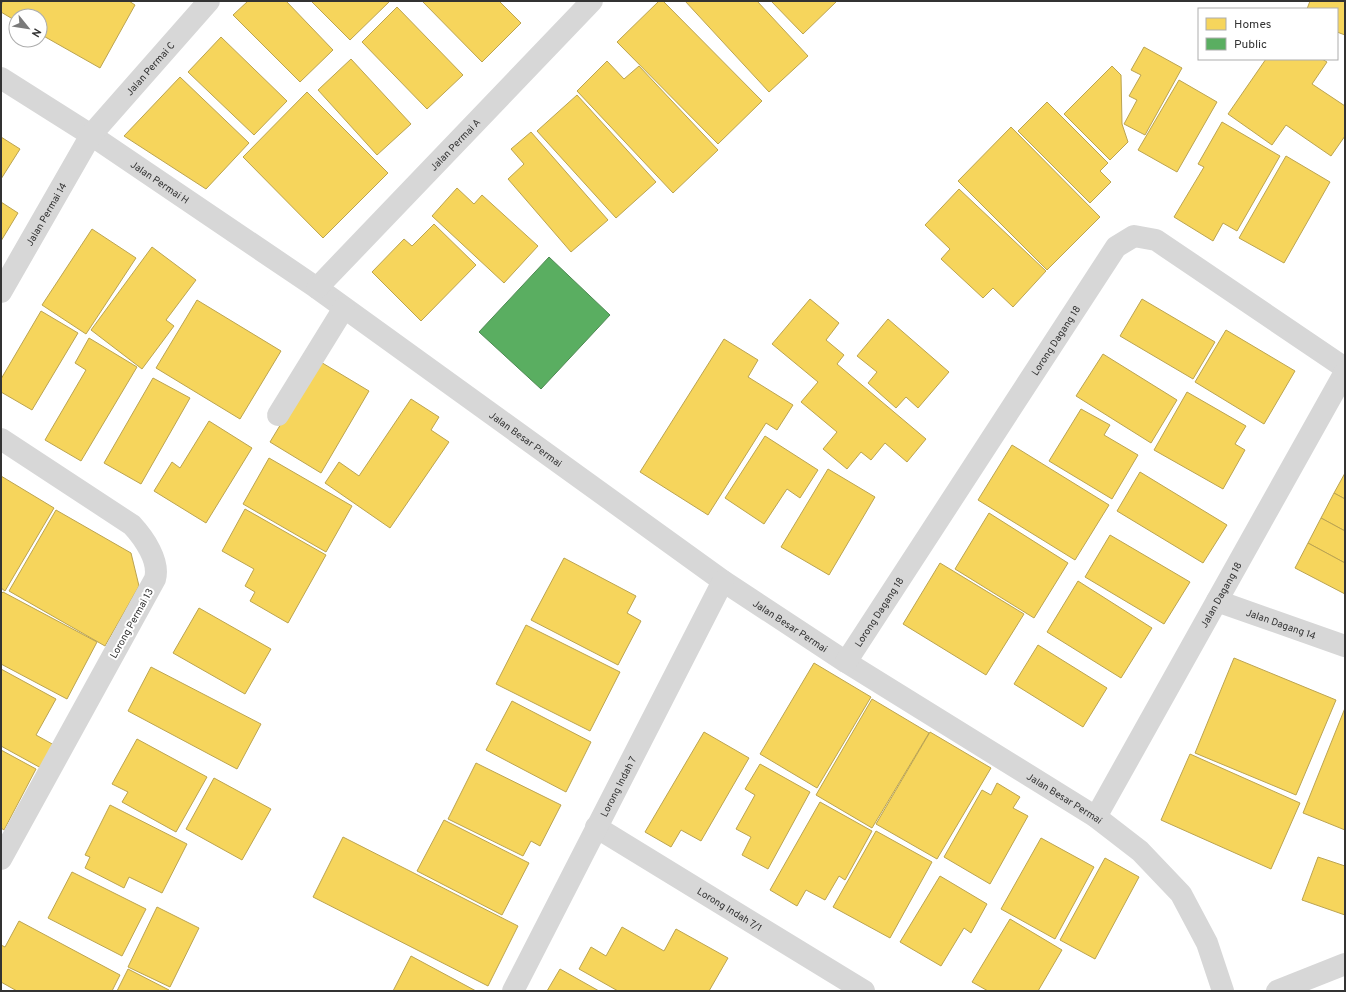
<svg xmlns="http://www.w3.org/2000/svg" width="1346" height="992" font-family="Overpass,sans-serif">
	<rect width="100%" height="100%" fill="#fff"/>
	<!-- homes -->
	<g fill="#f6d55c" stroke="#bca450">
		<path d="M3,1H129L135,5L100,68L40,34V16H16V21L1,12V5Z"/>
		<path d="M248,1H286L333,50L300,82L233,15Z"/>
		<path d="M311,1H390L350,40Z"/>
		<path d="M422,1H499L521,23L482,62Z"/>
		<path d="M659,1H663L762,101L718,144L617,42Z"/>
		<path d="M685,1H757L808,56L769,92Z"/>
		<path d="M771,1H837L803,34Z"/>
		<path d="M1310,1H1345V35L1337,32V9H1307Z"/>
		<path d="M397,7L463,75L427,109L362,42Z"/>
		<path d="M221,37L287,101L254,135L188,72Z"/>
		<path d="M1144,47L1182,68L1145,135L1124,124L1137,100L1129,96L1141,75L1131,70Z"/>
		<path d="M351,59L411,124L377,155L318,90Z"/>
		<path d="M1266,59H1322L1327,62L1312,84L1345,106V136L1331,156L1286,125L1272,145L1228,114Z"/>
		<path d="M607,61L624,79L639,66L718,150L673,193L577,91Z"/>
		<path d="M1112,66L1121,75L1122,124L1128,142L1110,160L1064,114Z"/>
		<path d="M180,77L249,143L206,189L124,136Z"/>
		<path d="M1179,80L1217,102L1177,172L1138,150Z"/>
		<path d="M307,92L388,173L323,238L243,157Z"/>
		<path d="M577,95L656,182L616,218L537,131Z"/>
		<path d="M1047,102L1108,163L1100,171L1111,182L1090,203L1018,131Z"/>
		<path d="M1222,122L1280,156L1237,231L1223,223L1213,241L1174,217L1204,167L1198,164Z"/>
		<path d="M1011,127L1100,217L1047,270L958,181Z"/>
		<path d="M531,132L608,220L571,252L508,179L524,164L511,149Z"/>
		<path d="M1,137L20,149L1,179Z"/>
		<path d="M1286,156L1330,182L1284,263L1239,238Z"/>
		<path d="M457,188L474,204L482,195L538,246L504,283L432,216Z"/>
		<path d="M959,189L1046,271L1013,307L993,288L983,298L941,259L950,249L925,225Z"/>
		<path d="M1,202L18,213L1,241Z"/>
		<path d="M434,224L476,265L421,321L372,272L404,239L412,246Z"/>
		<path d="M92,229L136,258L86,334L42,305Z"/>
		<path d="M152,247L196,280L166,320L174,326L142,369L91,330Z"/>
		<path d="M810,299L839,323L826,340L844,355L837,364L926,439L907,462L885,443L871,460L861,452L847,469L823,449L837,432L801,402L818,382L772,344Z"/>
		<path d="M1142,299L1215,342L1193,379L1120,336Z"/>
		<path d="M197,300L281,351L240,419L156,368Z"/>
		<path d="M41,311L78,333L32,410L1,392V379Z"/>
		<path d="M888,319L949,372L918,408L906,397L896,408L868,383L877,372L857,356Z"/>
		<path d="M1226,330L1295,371L1264,424L1195,382Z"/>
		<path d="M89,338L137,367L81,461L45,440L86,370L75,363Z"/>
		<path d="M724,339L758,360L748,377L793,405L777,430L766,423L708,515L640,472Z"/>
		<path d="M1103,354L1177,400L1151,443L1076,396Z"/>
		<path d="M319,361L369,391L321,473L270,442Z"/>
		<path d="M153,378L190,398L141,484L104,463Z"/>
		<path d="M1187,392L1246,426L1235,444L1245,450L1223,489L1154,450Z"/>
		<path d="M411,399L439,417L431,430L449,442L390,528L325,483L339,462L359,476Z"/>
		<path d="M1081,409L1110,425L1104,435L1138,455L1112,499L1049,461Z"/>
		<path d="M209,421L252,448L206,523L154,491L172,462L180,468Z"/>
		<path d="M765,436L818,470L800,498L787,489L764,524L725,498Z"/>
		<path d="M1012,445L1109,505L1075,560L978,500Z"/>
		<path d="M269,458L352,506L326,552L243,504Z"/>
		<path d="M828,469L875,497L829,575L781,547Z"/>
		<path d="M1140,472L1227,525L1203,563L1117,511Z"/>
		<path d="M1345,473V499L1334,493Z"/>
		<path d="M1,476L54,508L5,591L1,588Z"/>
		<path d="M1334,493L1345,499V531L1321,518Z"/>
		<path d="M245,509L326,555L288,623L250,601L255,592L245,586L254,569L222,551Z"/>
		<path d="M56,510L131,553L139,586L105,646L9,591Z"/>
		<path d="M989,513L1068,563L1034,618L955,569Z"/>
		<path d="M1321,518L1345,531V563L1308,543Z"/>
		<path d="M1110,535L1190,582L1164,624L1085,577Z"/>
		<path d="M1308,543L1345,563V594L1295,568Z"/>
		<path d="M564,558L636,596L627,613L641,621L618,665L531,620Z"/>
		<path d="M940,563L1024,614L986,675L903,624Z"/>
		<path d="M1078,581L1152,628L1121,678L1047,632Z"/>
		<path d="M3,592L97,642L67,699L1,664V594Z"/>
		<path d="M199,608L271,649L245,694L173,653Z"/>
		<path d="M526,625L620,672L590,731L496,684Z"/>
		<path d="M1038,645L1107,688L1083,727L1014,684Z"/>
		<path d="M1234,658L1336,700L1296,795L1195,753Z"/>
		<path d="M814,663L871,697L817,788L760,754Z"/>
		<path d="M151,667L261,724L237,769L128,711Z"/>
		<path d="M1,669L56,699L36,735L54,745L41,768L1,746Z"/>
		<path d="M872,699L929,733L872,828L816,795Z"/>
		<path d="M512,701L591,742L566,792L486,750Z"/>
		<path d="M1345,708V830L1303,813Z"/>
		<path d="M704,732L749,758L701,841L681,830L671,847L645,832Z"/>
		<path d="M930,732L991,768L937,859L876,824Z"/>
		<path d="M137,739L207,777L176,832L122,802L128,792L112,784Z"/>
		<path d="M1,750L36,769L4,830L1,828Z"/>
		<path d="M1190,754L1300,803L1271,869L1161,820Z"/>
		<path d="M476,763L561,805L540,846L531,841L523,856L448,819Z"/>
		<path d="M760,764L810,792L768,869L742,855L751,837L736,829L755,795L745,789Z"/>
		<path d="M214,778L271,809L242,860L186,829Z"/>
		<path d="M997,783L1020,797L1013,808L1028,816L990,884L944,857L982,790L991,795Z"/>
		<path d="M820,802L872,831L845,880L839,876L825,900L806,890L797,906L770,890Z"/>
		<path d="M110,805L187,844L162,893L129,877L124,888L85,868L90,857L85,855Z"/>
		<path d="M444,820L529,863L502,915L417,871Z"/>
		<path d="M876,831L932,862L890,938L833,907Z"/>
		<path d="M343,837L518,926L488,986L313,897Z"/>
		<path d="M1041,838L1094,867L1055,939L1001,909Z"/>
		<path d="M1318,857L1345,866V915L1302,900Z"/>
		<path d="M1105,858L1139,877L1095,959L1060,940Z"/>
		<path d="M72,872L146,909L122,956L48,918Z"/>
		<path d="M940,876L987,904L971,933L964,928L941,966L900,942Z"/>
		<path d="M157,907L199,928L170,987L128,967Z"/>
		<path d="M1010,919L1062,950L1038,991H988L972,982Z"/>
		<path d="M19,921L120,975L112,991H17L1,982V945L5,947Z"/>
		<path d="M622,927L664,951L676,929L728,958L709,991H618L579,969L591,947L606,956Z"/>
		<path d="M411,956L476,991H393Z"/>
		<path d="M128,969L169,990L168,991H117Z"/>
		<path d="M560,969L599,991H547Z"/>
	</g>
	<!-- public -->
	<path fill="#5aae61" stroke="#4e8953" d="M549,257L610,315L541,389L479,332Z"/>
	<g fill="none" stroke-linecap="round" stroke-linejoin="round">
		<!-- minor -->
		<g stroke="#d7d7d7" stroke-width="22">
			<path id="s1" d="M1,78L91,135L317,288L723,581L846,662L1096,817L1140,851L1181,894L1207,943L1223,991"/>
			<path id="s2" d="M317,288L592,1"/>
			<path id="s3" d="M1,292L91,135L209,1"/>
			<path d="M278,415L344,308"/>
			<path d="M1,439L132,525C144,538 160,561 155,579L1,859"/>
			<path id="s4" d="M1217,601L1345,646"/>
			<path id="s5" d="M846,662L1116,247L1134,236L1156,240L1345,368"/>
			<path id="s6" d="M1096,817L1345,372"/>
			<path id="s7" d="M596,827L864,991"/>
			<path id="s8" d="M513,991L723,581"/>
			<path d="M1277,991L1345,964"/>
		</g>
	</g>
	<g text-anchor="middle" stroke-width="4" stroke-linejoin="round" paint-order="stroke">
		<!-- street labels -->
		<g font-size="10" fill="#333" stroke="#fff">
			<text dy="4" stroke="none"><textPath href="#s3" startOffset="270">Jalan Permai C</textPath></text>
			<text dy="4" stroke="none"><textPath href="#s2" startOffset="199">Jalan Permai A</textPath></text>
			<text dy="4" stroke="none"><textPath href="#s1" startOffset="190">Jalan Permai H</textPath></text>
			<text dy="4" stroke="none"><textPath href="#s3" startOffset="90">Jalan Permai 14</textPath></text>
			<text dy="4" stroke="none"><textPath href="#s5" startOffset="384">Lorong Dagang 18</textPath></text>
			<text dy="4" stroke="none"><textPath href="#s1" startOffset="637">Jalan Besar Permai</textPath></text>
			<text dy="4" stroke="none"><textPath href="#s6" startOffset="255">Jalan Dagang 18</textPath></text>
			<text dy="4" stroke="none"><textPath href="#s5" startOffset="60">Lorong Dagang 18</textPath></text>
			<text transform="translate(131 623) rotate(-61)" y="4">Lorong Permai 13</text>
			<text dy="4" stroke="none"><textPath href="#s4" startOffset="68">Jalan Dagang 14</textPath></text>
			<text dy="4" stroke="none"><textPath href="#s1" startOffset="961">Jalan Besar Permai</textPath></text>
			<text dy="4" stroke="none"><textPath href="#s8" startOffset="230">Lorong Indah 7</textPath></text>
			<text dy="4" stroke="none"><textPath href="#s1" startOffset="1285">Jalan Besar Permai</textPath></text>
			<text dy="4" stroke="none"><textPath href="#s7" startOffset="157">Lorong Indah 7/1</textPath></text>
		</g>
	</g>
	<!-- border -->
	<rect width="1346" height="992" fill="none" stroke="#333333" stroke-width="4"/>
	<!-- legend -->
	<rect x="1198" y="8" width="140" height="52" fill="#ffffff" stroke="#adadad"/>
	<rect x="1206" y="18" width="20" height="12" fill="#f6d55c" stroke="#adadad"/>
	<text x="1234" y="28" font-size="12" fill="#333333">Homes</text>
	<rect x="1206" y="38" width="20" height="12" fill="#5aae61" stroke="#adadad"/>
	<text x="1234" y="48" font-size="12" fill="#333333">Public</text>
	<!-- north arrow -->
	<g transform="translate(28 28) rotate(120)"><circle r="19" fill="#ffffff" stroke="#adadad"/>
	<path d="M0-3L7 15L0 10L-7 15Z" fill="#7a7a7a"/>
	<text y="-6" font-size="11" font-weight="bold" text-anchor="middle" fill="#333333">N</text>
	</g>
</svg>
